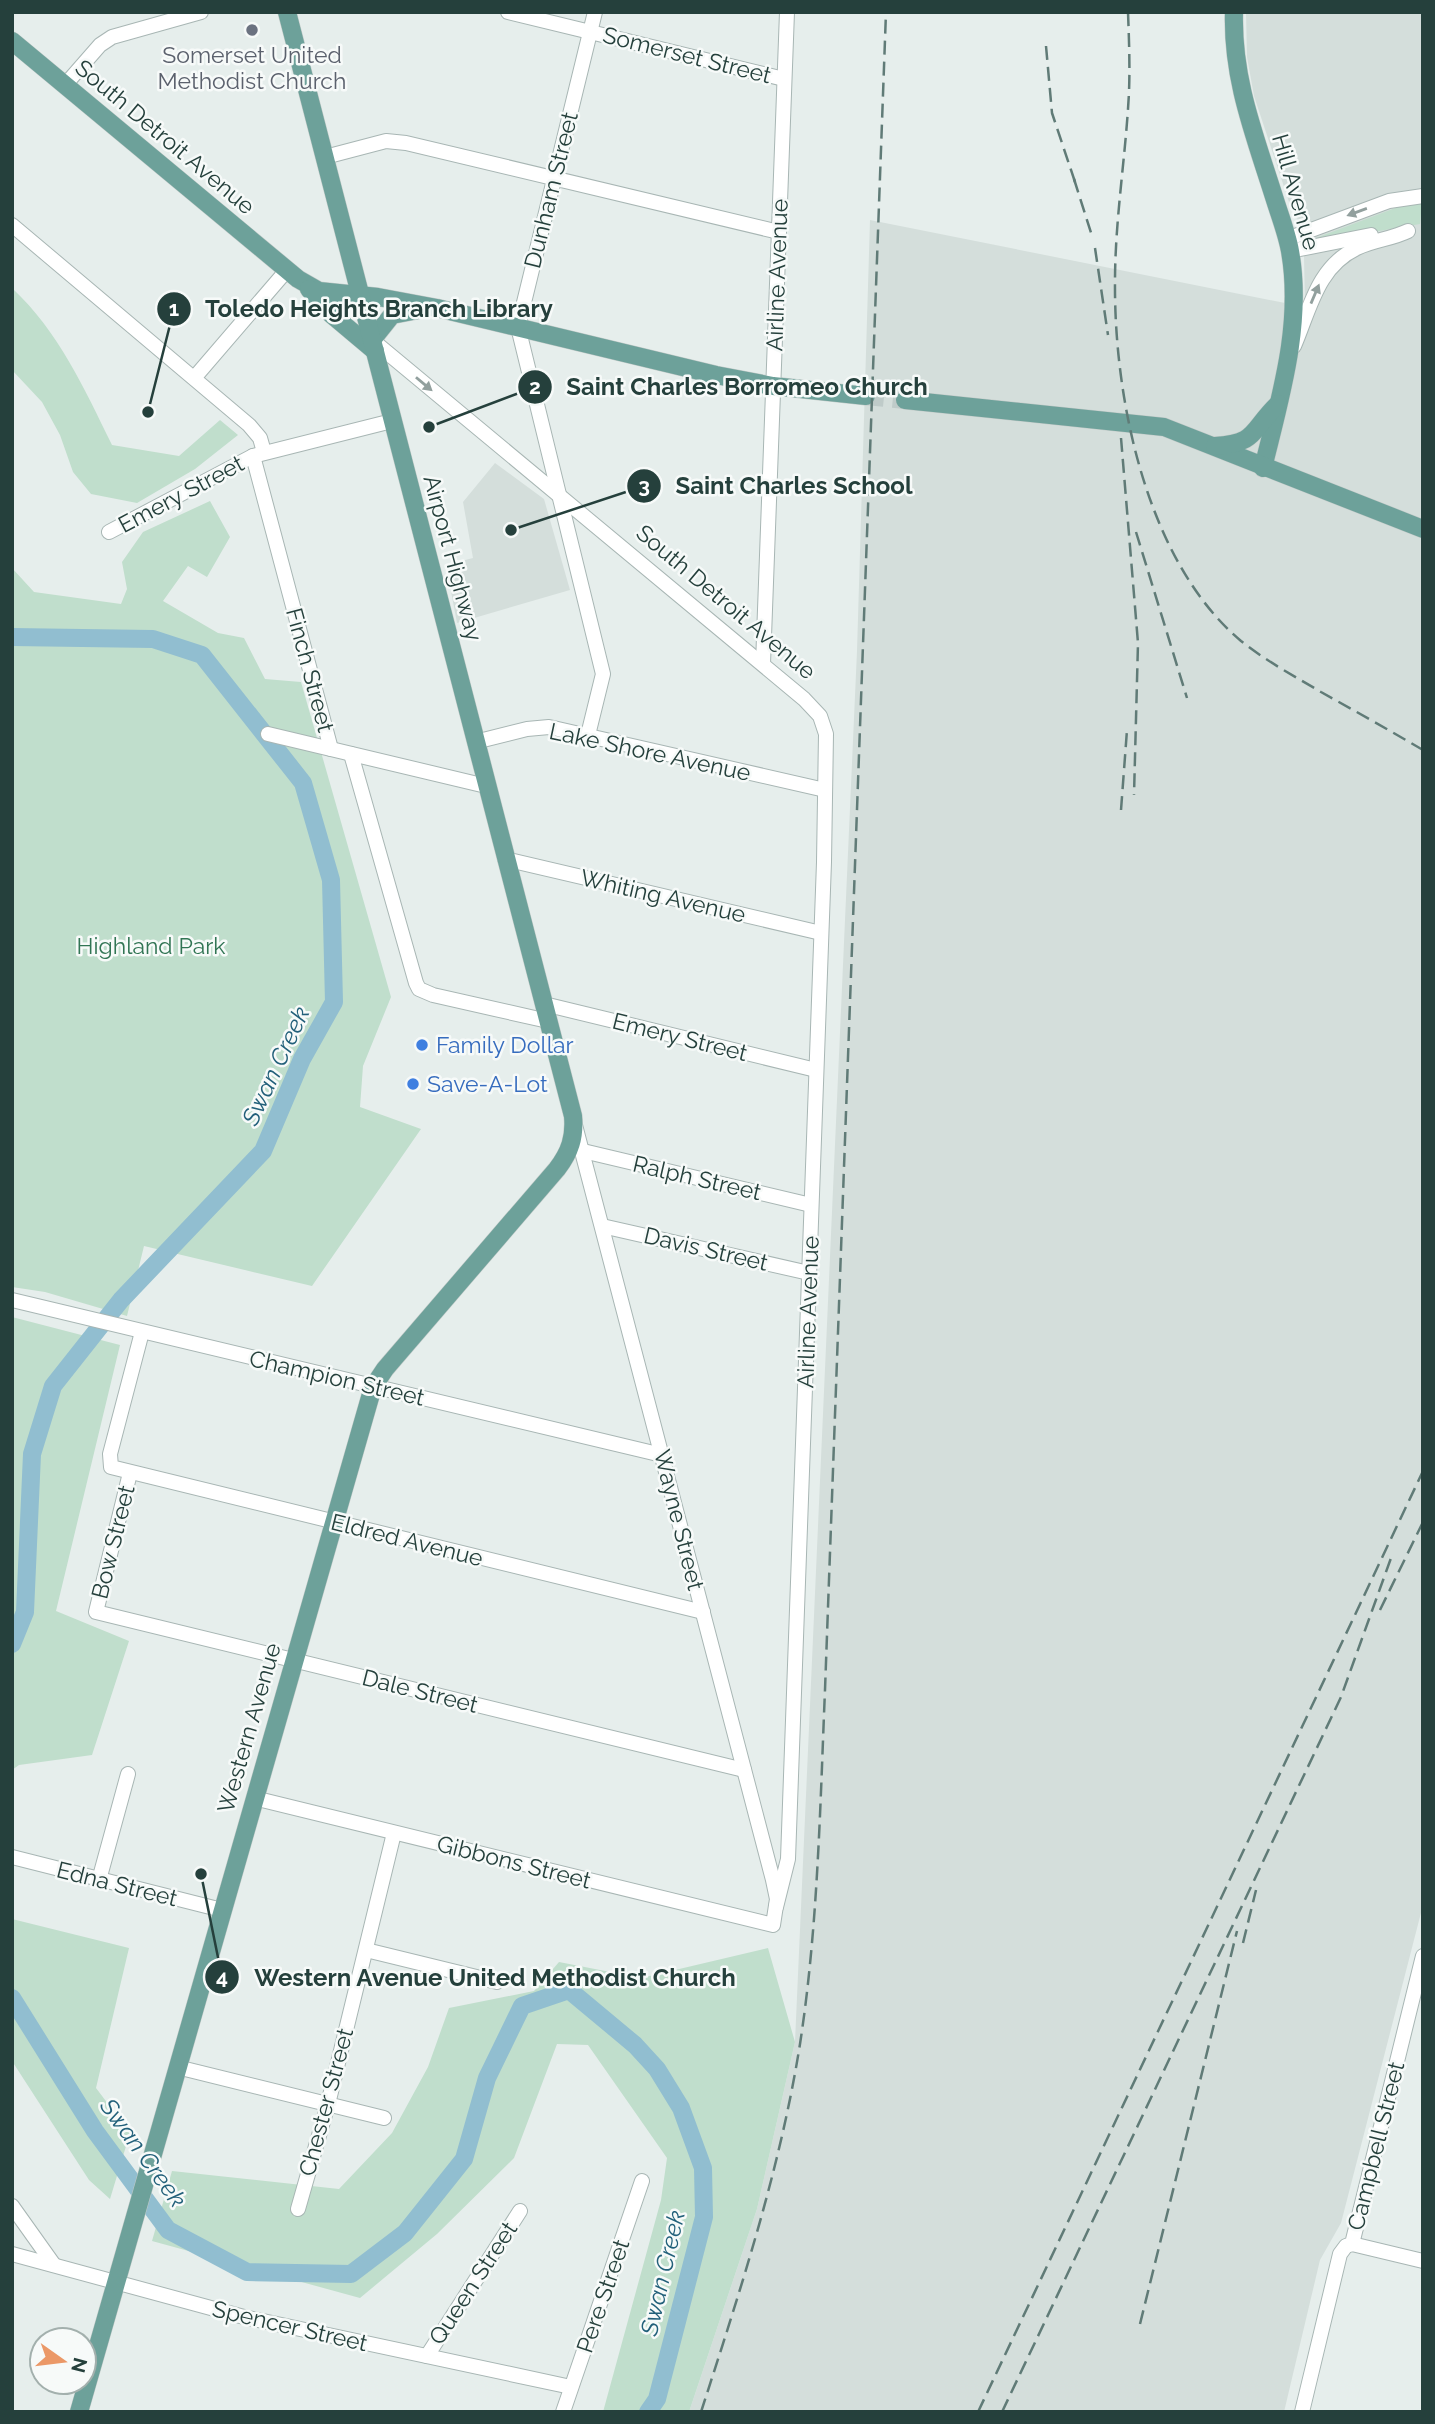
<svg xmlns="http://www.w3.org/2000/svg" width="1435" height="2424" font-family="Raleway,sans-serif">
	<rect width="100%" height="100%" fill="#e6eeec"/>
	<!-- built -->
	<g fill="#d4dedb">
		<path d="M1246,12H1423V1905L1341,2223L1320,2260L1284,2412H689L757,2209L795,2042L857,651L870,220L1305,307L1304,256L1297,217L1292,211L1254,96L1247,57Z"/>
		<path d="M495,463L544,499L570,590L457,623L446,565L473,558L463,502Z"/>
	</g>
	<!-- green -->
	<g fill="#c0decc">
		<path d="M1422,203L1420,224L1315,242L1308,241L1398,207Z"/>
		<path d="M12,288C59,332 84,388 112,445L179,456L220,420L238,435L195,469L137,503L91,494L73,472L60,435L42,402L12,370Z"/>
		<path d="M210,501L230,537L207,577L188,566L163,601L218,633L244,638L265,679L301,682L391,997L363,1066L360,1107L421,1129L312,1286L144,1246L127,1316L45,1292L12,1287V568L34,592L121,604L127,589L122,562L143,532Z"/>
		<path d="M12,1317L120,1345L56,1611L129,1641L92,1755L19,1765L12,1770Z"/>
		<path d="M12,1919L129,1948L96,2088L130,2133L110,2199L89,2180L12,2061Z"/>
		<path d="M768,1948L795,2042L757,2209L689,2412H603L661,2200L667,2158L588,2045L557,2044L514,2158L437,2234L360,2298L152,2241L172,2171L339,2189L392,2133L428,2067L449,2008L534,1991L559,1962L641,1978Z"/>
	</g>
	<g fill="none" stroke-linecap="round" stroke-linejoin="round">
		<!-- river -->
		<g stroke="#91bed0" stroke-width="18">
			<path d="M12,637L153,639L202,655L303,783L331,880L334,1002L302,1059L263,1151L121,1300L53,1386L32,1454L25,1612L12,1644"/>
			<path d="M12,1998L95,2131L168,2230L247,2272L351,2274L405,2233L464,2159L487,2078L522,2006L569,1990L635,2045L657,2069L681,2108L703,2168L704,2217L657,2399L648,2412"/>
		</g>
		<!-- major-tunnel -->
		<path stroke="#bfcbc9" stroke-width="18" stroke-dasharray="18 9" stroke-linecap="butt" d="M866,396L905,400"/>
		<defs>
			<g id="minor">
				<path d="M508,12L784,79"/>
				<path d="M65,85L100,45L112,37L201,12"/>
				<path d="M325,157L386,141L406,143L779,232"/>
				<path d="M12,225L249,425L260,438L264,452"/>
				<path d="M1287,239L1389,201L1423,196"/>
				<path d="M1290,251L1371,235"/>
				<path d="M372,340L804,699L820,716L826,734L824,862L788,1859L776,1907"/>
				<path d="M1294,346C1310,309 1317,267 1357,248C1373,240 1392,239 1408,231"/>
				<path d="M195,377L287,270"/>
				<path d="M253,456L331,749"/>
				<path d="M109,532L253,456L392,421"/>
				<path d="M763,664L787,12"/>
				<path d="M268,734L486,786"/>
				<path d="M588,735L603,674L518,327L595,12"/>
				<path d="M475,742L527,729L549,727L825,790"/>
				<path d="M351,754L416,983L419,989L433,995L548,1021"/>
				<path d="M505,859L821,933"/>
				<path d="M544,1004L816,1070"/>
				<path d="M583,1151L811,1205"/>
				<path d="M602,1226L809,1273"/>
				<path d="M12,1300L662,1455"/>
				<path d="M142,1332L110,1454L111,1467L703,1612"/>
				<path d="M130,1473L96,1612L744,1770"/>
				<path d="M254,1798L773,1925L777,1899L773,1880L575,1125"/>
				<path d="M12,1857L222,1910"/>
				<path d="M99,1880L128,1774"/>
				<path d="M366,1950L497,1982"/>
				<path d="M177,2067L384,2118"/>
				<path d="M12,2206L54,2265"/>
				<path d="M298,2209L328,2104L394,1833"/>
				<path d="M1352,2244L1423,2261"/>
				<path d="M12,2254L244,2317L571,2387"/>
				<path d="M427,2356L520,2211"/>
				<path d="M563,2412L642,2181"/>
				<path d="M1302,2412L1340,2254L1346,2246L1352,2244L1423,1956"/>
			</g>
			<g id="major">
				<path d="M1234,12C1232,80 1255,136 1275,200C1280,216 1287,234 1290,251C1303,324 1280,398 1263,468"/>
				<path d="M12,41L298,279L319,291L378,297L437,308L716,375L773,386L866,396"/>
				<path d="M309,289L331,314L375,351"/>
				<path d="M372,340L392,315L418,310"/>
				<path d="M905,400L1164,427L1423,529"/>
				<path d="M1215,446C1258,443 1250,431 1278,404"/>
				<path d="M79,2412L373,1387L385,1369L557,1169C570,1152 575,1137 573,1116L287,12"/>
			</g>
		</defs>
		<!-- minor casing -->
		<use href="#minor" stroke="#a8b6b4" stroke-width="16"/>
		<!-- major casing -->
		<use href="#major" stroke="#c2cac8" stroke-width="19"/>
		<!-- minor -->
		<use href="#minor" stroke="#fff" stroke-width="14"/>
		<!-- major -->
		<use href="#major" stroke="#6da19a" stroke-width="18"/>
		<!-- rail -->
		<g stroke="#607b77" stroke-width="2.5" stroke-dasharray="14 7" stroke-linecap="butt">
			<path d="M1128,12C1129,39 1130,65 1129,92C1126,155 1115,218 1115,282C1114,400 1147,562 1241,641C1266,661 1294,676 1321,692C1355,711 1389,730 1423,750"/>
			<path d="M1046,46L1052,113L1077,188"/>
			<path d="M1074,179L1093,239"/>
			<path d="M1095,248L1108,335"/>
			<path d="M1121,438L1138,643L1134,795"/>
			<path d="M1136,532L1187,698"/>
			<path d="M1121,810L1127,730"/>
			<path d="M1380,1610L1423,1522"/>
			<path d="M1243,1943L1256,1890"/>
			<path d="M1140,2324L1237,1931"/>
			<path d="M701,2412C740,2291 780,2170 800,2044C818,1927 820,1808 825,1690L886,12"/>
			<path d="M978,2412L1423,1471"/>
			<path d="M1002,2412L1341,1697L1391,1558"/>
		</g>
	</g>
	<!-- one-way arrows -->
	<defs><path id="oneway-solid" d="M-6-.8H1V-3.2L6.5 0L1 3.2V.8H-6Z" transform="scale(1.75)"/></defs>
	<g fill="#92a09e">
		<use href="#oneway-solid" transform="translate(1357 212) rotate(160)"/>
		<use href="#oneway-solid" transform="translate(1315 294) rotate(-67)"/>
		<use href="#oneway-solid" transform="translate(424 384) rotate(40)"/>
	</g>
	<!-- markers -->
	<circle fill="#6b7280" stroke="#f7faf9" stroke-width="2.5" cx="252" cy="30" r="7"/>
	<g fill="#3f7fe0" stroke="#f7faf9" stroke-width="2.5">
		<circle cx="422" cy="1045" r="7"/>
		<circle cx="413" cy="1084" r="7"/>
	</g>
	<g text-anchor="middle" stroke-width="5" stroke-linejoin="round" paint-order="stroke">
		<!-- worship labels -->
		<g font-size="23" fill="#5b616d" stroke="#f7faf9">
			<text x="252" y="63">Somerset United<tspan x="252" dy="26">Methodist Church</tspan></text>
		</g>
		<!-- street labels -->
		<g font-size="23" fill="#25403c" stroke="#f7faf9">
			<text transform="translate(687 55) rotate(14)" y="8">Somerset Street</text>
			<text transform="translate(165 137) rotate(40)" y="8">South Detroit Avenue</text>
			<text transform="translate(551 190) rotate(-76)" y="8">Dunham Street</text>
			<text transform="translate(1296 192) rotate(74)" y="8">Hill Avenue</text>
			<text transform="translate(777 275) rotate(-88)" y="8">Airline Avenue</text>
			<text transform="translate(181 494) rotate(-28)" y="8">Emery Street</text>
			<text transform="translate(453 558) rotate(75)" y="8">Airport Highway</text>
			<text transform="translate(726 602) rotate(40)" y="8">South Detroit Avenue</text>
			<text transform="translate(310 670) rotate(75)" y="8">Finch Street</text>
			<text transform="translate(650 752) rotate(12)" y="8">Lake Shore Avenue</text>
			<text transform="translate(663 896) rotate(13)" y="8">Whiting Avenue</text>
			<text transform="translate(680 1037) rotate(14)" y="8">Emery Street</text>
			<text transform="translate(697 1178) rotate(13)" y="8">Ralph Street</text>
			<text transform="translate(706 1249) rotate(13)" y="8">Davis Street</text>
			<text transform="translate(808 1312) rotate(-88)" y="8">Airline Avenue</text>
			<text transform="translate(337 1378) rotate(13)" y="8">Champion Street</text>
			<text transform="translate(679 1520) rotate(76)" y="8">Wayne Street</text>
			<text transform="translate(407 1540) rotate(14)" y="8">Eldred Avenue</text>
			<text transform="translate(113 1542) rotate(-76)" y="8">Bow Street</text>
			<text transform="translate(420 1691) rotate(14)" y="8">Dale Street</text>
			<text transform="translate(249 1728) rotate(-74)" y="8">Western Avenue</text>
			<text transform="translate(514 1862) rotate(14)" y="8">Gibbons Street</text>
			<text transform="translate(117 1884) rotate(14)" y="8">Edna Street</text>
			<text transform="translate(326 2102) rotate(-75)" y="8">Chester Street</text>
			<text transform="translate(1376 2146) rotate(-76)" y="8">Campbell Street</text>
			<text transform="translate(473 2283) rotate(-57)" y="8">Queen Street</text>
			<text transform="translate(603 2296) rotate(-71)" y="8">Pere Street</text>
			<text transform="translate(290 2326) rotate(13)" y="8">Spencer Street</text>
		</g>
		<!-- park labels -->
		<g font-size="23" fill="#317554" stroke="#f7faf9">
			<text x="151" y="954">Highland Park</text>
		</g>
		<!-- shop labels -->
		<g font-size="23" fill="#366cbe" stroke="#f7faf9" text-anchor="start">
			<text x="436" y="1053">Family Dollar</text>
			<text x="427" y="1092">Save-A-Lot</text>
		</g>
		<!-- water labels -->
		<g font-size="24" font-style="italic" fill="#22607a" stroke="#f7faf9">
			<text transform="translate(276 1066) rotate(-65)" y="8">Swan Creek</text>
			<text transform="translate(143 2153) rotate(54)" y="8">Swan Creek</text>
			<text transform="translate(663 2273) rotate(-77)" y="8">Swan Creek</text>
		</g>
	</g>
	<!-- callouts -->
	<path fill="none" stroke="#25403c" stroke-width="2.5" d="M148 412L174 309M429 427L535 387M511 530L644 486M201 1874L222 1977"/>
	<g fill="#25403c" stroke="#f7faf9" stroke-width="2.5">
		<circle cx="148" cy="412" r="7"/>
		<circle cx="429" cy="427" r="7"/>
		<circle cx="511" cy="530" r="7"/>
		<circle cx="201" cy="1874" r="7"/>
		<circle cx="174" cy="309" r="18"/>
		<circle cx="535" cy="387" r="18"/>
		<circle cx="644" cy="486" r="18"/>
		<circle cx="222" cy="1977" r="18"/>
	</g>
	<g font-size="21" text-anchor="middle" font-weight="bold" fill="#fff">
		<text x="174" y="316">1</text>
		<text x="535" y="394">2</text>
		<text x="644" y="493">3</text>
		<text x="222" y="1984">4</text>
	</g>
	<g font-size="24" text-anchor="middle" font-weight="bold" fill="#25403c" stroke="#f7faf9" stroke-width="5" stroke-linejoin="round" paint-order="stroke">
		<text x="379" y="317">Toledo Heights Branch Library</text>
		<text x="747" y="395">Saint Charles Borromeo Church</text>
		<text x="794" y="494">Saint Charles School</text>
		<text x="495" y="1986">Western Avenue United Methodist Church</text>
	</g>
	<!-- border -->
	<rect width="1435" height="2424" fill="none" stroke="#25403c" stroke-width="28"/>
	<!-- north arrow -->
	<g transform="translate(63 2361) rotate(104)"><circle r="33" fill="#f7faf9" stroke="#a3b0ad" stroke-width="2"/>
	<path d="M0-5L12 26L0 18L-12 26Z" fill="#eb9867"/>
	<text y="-10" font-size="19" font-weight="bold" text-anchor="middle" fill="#25403c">N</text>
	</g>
</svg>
